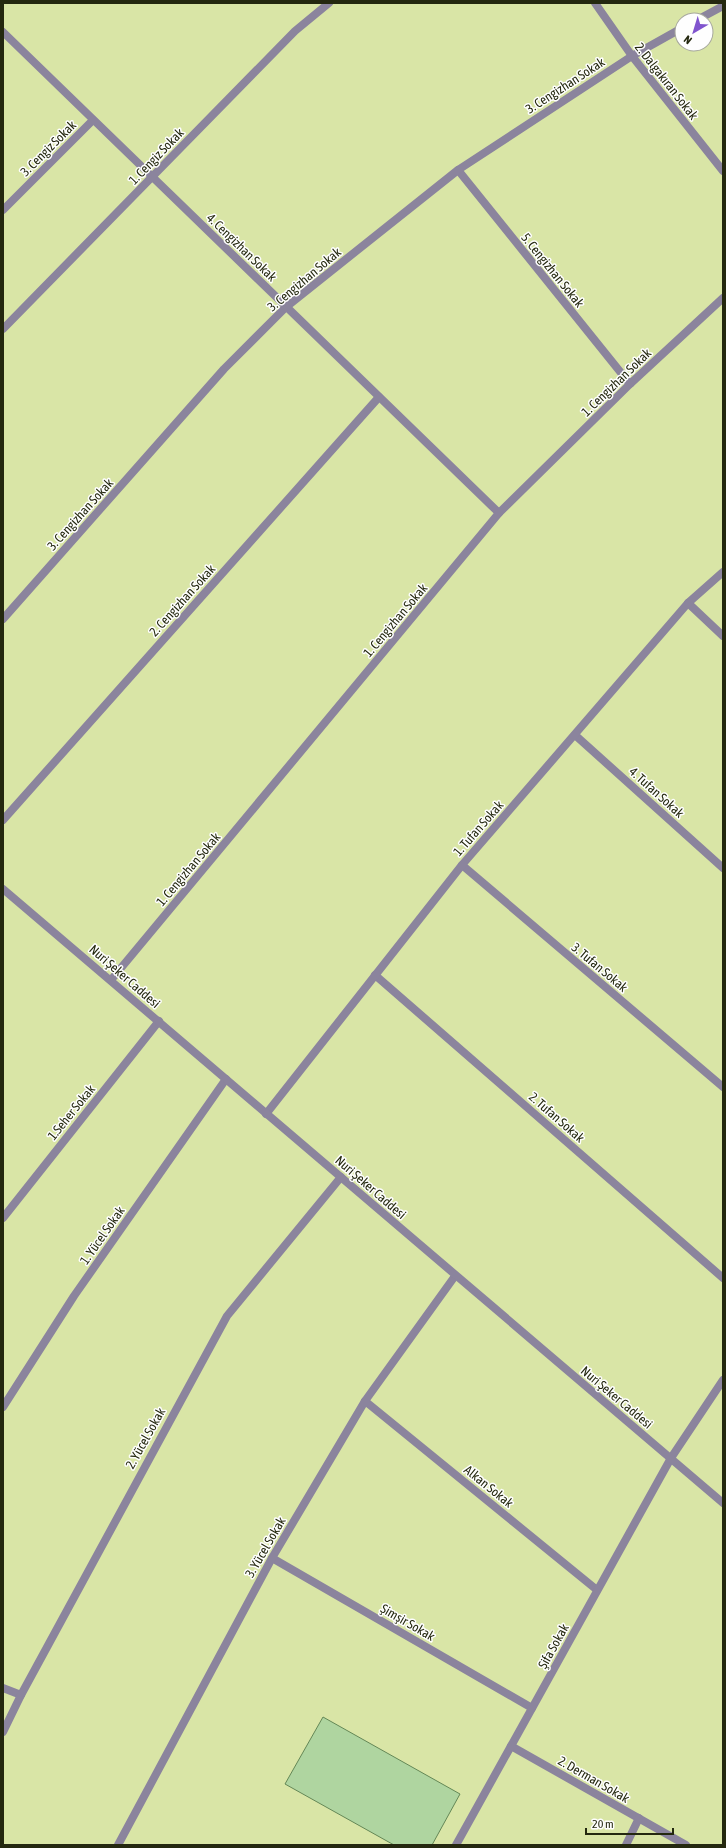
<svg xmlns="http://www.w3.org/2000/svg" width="726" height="1848" font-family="'Asap Condensed',sans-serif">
	<rect width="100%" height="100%" fill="#d9e5a6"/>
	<!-- building -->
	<path fill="#afd5a0" stroke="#648756" d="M323,1717L460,1794L432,1845H394L285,1784Z"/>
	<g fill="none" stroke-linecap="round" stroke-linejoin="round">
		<!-- minor -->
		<g stroke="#8b849d" stroke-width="8">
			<path d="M595,3L632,56L723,171"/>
			<path d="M697,20L723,6"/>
			<path d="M3,32L499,513"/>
			<path d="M458,170L630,384"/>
			<path d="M3,210L93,120"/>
			<path d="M3,329L295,31L329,3"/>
			<path d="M688,603L723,636"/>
			<path d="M3,619L224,369L286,307L458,170L632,56L682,28"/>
			<path d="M575,735L723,868"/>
			<path d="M3,820L379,397"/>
			<path d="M462,865L723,1087"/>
			<path d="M375,975L723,1278"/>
			<path d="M111,980L499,513L630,384L723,298"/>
			<path d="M266,1114L462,865L688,603L723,572"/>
			<path d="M3,1218L159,1021"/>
			<path d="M365,1401L597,1590"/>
			<path d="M3,1407L74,1296L226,1079"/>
			<path d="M272,1558L532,1708"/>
			<path d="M3,1688L21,1695"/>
			<path d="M3,1732L21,1695L227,1316L341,1177"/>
			<path d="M511,1746L686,1845"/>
			<path d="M118,1845L272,1558L365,1401L455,1276"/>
			<path d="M456,1845L671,1458L723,1380"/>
			<path d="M626,1845L639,1818"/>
		</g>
		<!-- tertiary -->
		<path stroke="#8b849d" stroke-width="8" d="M3,889L723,1503"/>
	</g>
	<g text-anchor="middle" stroke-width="3" stroke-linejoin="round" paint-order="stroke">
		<!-- street labels -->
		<g font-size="13" fill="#24280f" stroke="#fefefe">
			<text transform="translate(667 81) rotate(52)" y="5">2. Dalgakıran Sokak</text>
			<text transform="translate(565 85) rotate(-33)" y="5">3. Cengizhan Sokak</text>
			<text transform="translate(48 148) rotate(-45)" y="5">3. Cengiz Sokak</text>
			<text transform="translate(156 156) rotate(-46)" y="5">1. Cengiz Sokak</text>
			<text transform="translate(242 247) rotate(44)" y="5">4. Cengizhan Sokak</text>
			<text transform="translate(553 270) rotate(51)" y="5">5. Cengizhan Sokak</text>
			<text transform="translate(304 279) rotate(-40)" y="5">3. Cengizhan Sokak</text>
			<text transform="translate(616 382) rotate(-44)" y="5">1. Cengizhan Sokak</text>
			<text transform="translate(80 514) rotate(-48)" y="5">3. Cengizhan Sokak</text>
			<text transform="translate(182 600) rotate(-48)" y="5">2. Cengizhan Sokak</text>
			<text transform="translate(395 620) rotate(-50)" y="5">1. Cengizhan Sokak</text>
			<text transform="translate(657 792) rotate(42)" y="5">4. Tufan Sokak</text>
			<text transform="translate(478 828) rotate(-49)" y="5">1. Tufan Sokak</text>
			<text transform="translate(188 869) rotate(-50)" y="5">1. Cengizhan Sokak</text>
			<text transform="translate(600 967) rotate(40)" y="5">3. Tufan Sokak</text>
			<text transform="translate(125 976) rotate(41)" y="5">Nuri Şeker Caddesi</text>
			<text transform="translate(71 1112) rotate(-51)" y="5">1.Seher Sokak</text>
			<text transform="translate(557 1117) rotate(41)" y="5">2. Tufan Sokak</text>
			<text transform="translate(371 1187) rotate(41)" y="5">Nuri Şeker Caddesi</text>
			<text transform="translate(102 1235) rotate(-55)" y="5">1. Yücel Sokak</text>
			<text transform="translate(617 1397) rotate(40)" y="5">Nuri Şeker Caddesi</text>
			<text transform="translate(145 1438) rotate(-61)" y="5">2. Yücel Sokak</text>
			<text transform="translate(489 1486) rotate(39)" y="5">Alkan Sokak</text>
			<text transform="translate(265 1547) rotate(-60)" y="5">3. Yücel Sokak</text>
			<text transform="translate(408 1622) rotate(30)" y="5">Şimşir Sokak</text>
			<text transform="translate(553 1646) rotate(-61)" y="5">Şifa Sokak</text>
			<text transform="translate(594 1779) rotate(30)" y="5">2. Derman Sokak</text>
		</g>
	</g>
	<!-- border -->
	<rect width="726" height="1848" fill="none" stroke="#24280f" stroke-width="8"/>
	<!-- north arrow -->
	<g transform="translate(694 32) rotate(218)"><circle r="19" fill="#fefefe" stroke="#a7a89e"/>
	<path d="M0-3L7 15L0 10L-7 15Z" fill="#8054ce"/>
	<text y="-6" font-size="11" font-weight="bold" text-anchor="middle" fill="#24280f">N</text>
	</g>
	<!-- scale -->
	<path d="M586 1828v6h87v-6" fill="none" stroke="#24280f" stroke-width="2"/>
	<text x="592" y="1828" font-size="12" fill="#24280f" stroke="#fefefe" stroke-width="3" paint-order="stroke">20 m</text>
</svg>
